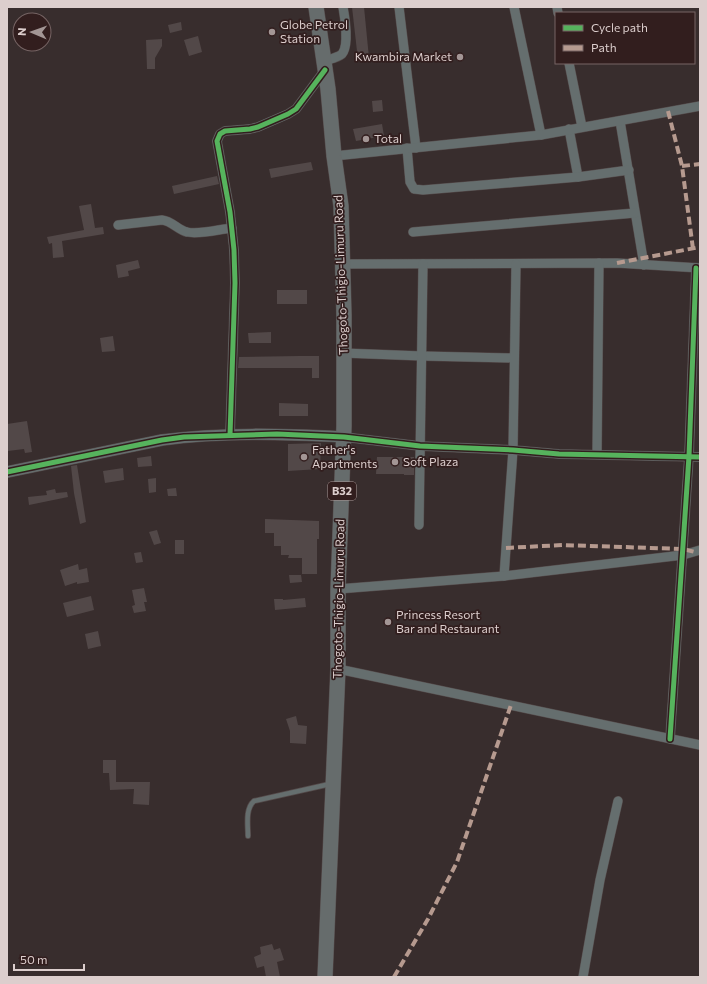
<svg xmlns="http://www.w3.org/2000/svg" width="707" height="984" font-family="Commissioner,sans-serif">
	<rect width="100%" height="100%" fill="#382d2d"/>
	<!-- building -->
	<g fill="#524848">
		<path d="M352,7H364L369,58L358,60Z"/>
		<path d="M181,22L182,30L170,33L168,25Z"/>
		<path d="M198,36L202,52L189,56L184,40Z"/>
		<path d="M162,39V46L155,58V69H147L146,40Z"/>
		<path d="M382,100L383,111L373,112L372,101Z"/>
		<path d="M382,124L384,136L356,141L353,129Z"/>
		<path d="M311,162L313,170L271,178L269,169Z"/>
		<path d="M217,176L219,184L174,194L172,186Z"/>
		<path d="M91,204L95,228L103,227L104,234L62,241L64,257L53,258L52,243L49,244L47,237L84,230L79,206Z"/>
		<path d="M138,260L140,268L128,271L129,276L118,278L116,265Z"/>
		<rect x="277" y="290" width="30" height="14"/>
		<path d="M271,332V343H249L248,333Z"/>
		<path d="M113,336L115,351L102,352L100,338Z"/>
		<path d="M300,356H319V378H312V368H238L239,357Z"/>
		<path d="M279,403L308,404V416H279Z"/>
		<path d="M27,421L32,452L25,453L24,449L8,451L7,424Z"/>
		<path d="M321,443L320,469L288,471V444Z"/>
		<path d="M151,456L152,466L138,467L137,458Z"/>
		<path d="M377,457H414V475H404V474H376Z"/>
		<path d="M77,465L86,522L80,524L74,493L71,466Z"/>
		<path d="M123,468L124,480L105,483L103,471Z"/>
		<path d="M156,478V492L149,493L148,479Z"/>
		<path d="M176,488L177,496H168L167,489Z"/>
		<path d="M55,489L56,493L67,492L68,497L29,505L28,497L47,495L46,491Z"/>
		<path d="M265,519L319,521V539H317V574H302V558H288L289,555H281V546H274V533H265Z"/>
		<path d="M157,530L161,543L154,545L149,532Z"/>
		<rect x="175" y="540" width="9" height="14"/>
		<path d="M141,552L143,562L136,563L134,553Z"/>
		<path d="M78,564L79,570L87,568L89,582L77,584V582L65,586L60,570Z"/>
		<path d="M289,575H301L302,582L290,583Z"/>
		<path d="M144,588L147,602H144L146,611L134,613L132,606L135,605L132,590Z"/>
		<path d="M91,596L94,610L67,617L63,603Z"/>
		<path d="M305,598L306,607L275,610L274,599H283V600Z"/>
		<path d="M98,631L101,646L88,649L85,634Z"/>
		<path d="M296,716L298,725L307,726L306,744L290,743V731L286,719Z"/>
		<path d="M103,760H116V782H150L149,805L133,804L134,789L110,790L109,773H103Z"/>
		<path d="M272,944L274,950L280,948L284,960L277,962L280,977H266L264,966L257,968L254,957L261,954L260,947Z"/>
	</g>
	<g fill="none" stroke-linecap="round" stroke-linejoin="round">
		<defs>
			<path id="service" d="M248,836C248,825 245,809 254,801L330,784"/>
			<g id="minor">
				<path d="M399,7L416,148"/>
				<path d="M514,7L541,135"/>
				<path d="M557,7L558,13"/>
				<path d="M324,61C330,59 337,58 342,54C349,46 345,18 343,7"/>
				<path d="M569,63L582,127"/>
				<path d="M620,121L644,265"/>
				<path d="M569,129L578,177"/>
				<path d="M407,148L410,182L414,189L423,190L578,177L629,170"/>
				<path d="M334,156L541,135L700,106"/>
				<path d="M118,225L162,220C172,221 178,230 187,232C199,235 220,229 232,228"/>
				<path d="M413,232L635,213"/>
				<path d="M343,264L617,263L700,268"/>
				<path d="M343,353L422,356L514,358"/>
				<path d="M230,435L235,283L234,250L230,212L217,141L220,134L225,131L250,129L258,127L288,114L296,109L325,70"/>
				<path d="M344,437L420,446L513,450L559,454L700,457"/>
				<path d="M597,454L599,263"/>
				<path d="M419,525L423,264"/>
				<path d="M504,576L513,450L516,264"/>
				<path d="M338,589L504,576L683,555L700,550"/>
				<path d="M338,669L700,745"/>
				<path d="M670,739L689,456L696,268"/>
				<path d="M583,977L600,880L618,801"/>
			</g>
			<path id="tertiary" d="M7,472L162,440C222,432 283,434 344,437"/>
			<path id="trunk" d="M316,7L328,89L334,156L341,206L344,315V426L338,589V669L325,977"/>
		</defs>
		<!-- service casing -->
		<use href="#service" stroke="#554b4b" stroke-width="6"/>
		<!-- minor casing -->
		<use href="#minor" stroke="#554b4b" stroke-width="10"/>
		<!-- tertiary casing -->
		<use href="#tertiary" stroke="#554b4b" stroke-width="12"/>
		<!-- trunk casing -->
		<use href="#trunk" stroke="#554b4b" stroke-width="16"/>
		<!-- service -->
		<use href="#service" stroke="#656e6e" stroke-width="4.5"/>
		<!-- minor -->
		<use href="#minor" stroke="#656e6e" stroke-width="9"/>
		<!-- tertiary -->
		<use href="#tertiary" stroke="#656e6e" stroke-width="11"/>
		<!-- trunk -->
		<use href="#trunk" stroke="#666c6c" stroke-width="15"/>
		<!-- quiet -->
		<g stroke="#b69a8f" stroke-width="4" stroke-dasharray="8 4" stroke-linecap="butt">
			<path d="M668,111L682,166L693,249"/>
			<path d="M682,166L700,164"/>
			<path d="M617,263L700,247"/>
			<path d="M506,548L562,545L683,549L695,552"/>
			<path d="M394,977L428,919L457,862L511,705"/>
		</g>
		<defs>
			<g id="cycleway">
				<path d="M230,435L235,283L234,250L230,212L217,141L220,134L225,131L250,129L258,127L288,114L296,109L325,70"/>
				<path d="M7,472L162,440L184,437L277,434L344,437L420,446L513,450L559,454L700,457"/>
				<path d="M670,739L689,456L696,268"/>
			</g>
		</defs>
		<!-- cycleway casing -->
		<use href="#cycleway" stroke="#321e1e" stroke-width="8"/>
		<!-- cycleway -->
		<use href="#cycleway" stroke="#56b35d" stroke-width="5"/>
	</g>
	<!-- markers -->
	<g fill="#a39695" stroke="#321e1e" stroke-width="1.5">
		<circle cx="272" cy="32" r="4"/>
		<circle cx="460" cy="57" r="4"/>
		<circle cx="366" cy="139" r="4"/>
		<circle cx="304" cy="457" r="4"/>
		<circle cx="395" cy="462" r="4"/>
		<circle cx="388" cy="622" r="4"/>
	</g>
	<g text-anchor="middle" stroke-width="3.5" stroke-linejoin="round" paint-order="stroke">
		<!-- shield labels -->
		<rect fill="#321e1e" stroke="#a99998" stroke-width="1" x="328" y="482" width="28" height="18" rx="3"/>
		<g font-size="11" font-weight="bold" fill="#dccecd">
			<text x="342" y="495">B32</text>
		</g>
		<!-- poi labels -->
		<g font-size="12" fill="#dccecd" stroke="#321e1e" text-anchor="start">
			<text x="280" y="29">Globe Petrol<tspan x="280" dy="14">Station</tspan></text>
			<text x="452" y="61" text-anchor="end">Kwambira Market</text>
			<text x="374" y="143">Total</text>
			<text x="312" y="454">Father's<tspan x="312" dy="14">Apartments</tspan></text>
			<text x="403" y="466">Soft Plaza</text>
			<text x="396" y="619">Princess Resort<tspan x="396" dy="14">Bar and Restaurant</tspan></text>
		</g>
		<!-- street labels -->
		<g font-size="12" fill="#dccecd" stroke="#321e1e">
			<text transform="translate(341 275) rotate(-92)" y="4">Thogoto-Thigio-Limuru Road</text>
			<text transform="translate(339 599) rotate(-89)" y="4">Thogoto-Thigio-Limuru Road</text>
		</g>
	</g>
	<!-- border -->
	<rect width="707" height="984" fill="none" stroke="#dccecd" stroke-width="16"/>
	<!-- legend -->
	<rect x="555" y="12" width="140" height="52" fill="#321e1e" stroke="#766464"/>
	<rect x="563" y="25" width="20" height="6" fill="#56b35d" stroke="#766464"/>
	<text x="591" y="32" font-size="12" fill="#dccecd">Cycle path</text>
	<rect x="563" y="45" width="20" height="6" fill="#b69a8f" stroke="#766464"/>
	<text x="591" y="52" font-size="12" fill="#dccecd">Path</text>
	<!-- north arrow -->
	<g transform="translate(32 32) rotate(272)"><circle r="19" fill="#321e1e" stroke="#766464"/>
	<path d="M0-3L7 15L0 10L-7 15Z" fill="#a39695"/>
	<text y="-6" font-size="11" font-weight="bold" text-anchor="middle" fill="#dccecd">N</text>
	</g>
	<!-- scale -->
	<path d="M14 964v6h70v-6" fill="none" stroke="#dccecd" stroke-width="2"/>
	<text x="20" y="964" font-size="12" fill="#dccecd" stroke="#321e1e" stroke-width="3" paint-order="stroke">50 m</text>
</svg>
